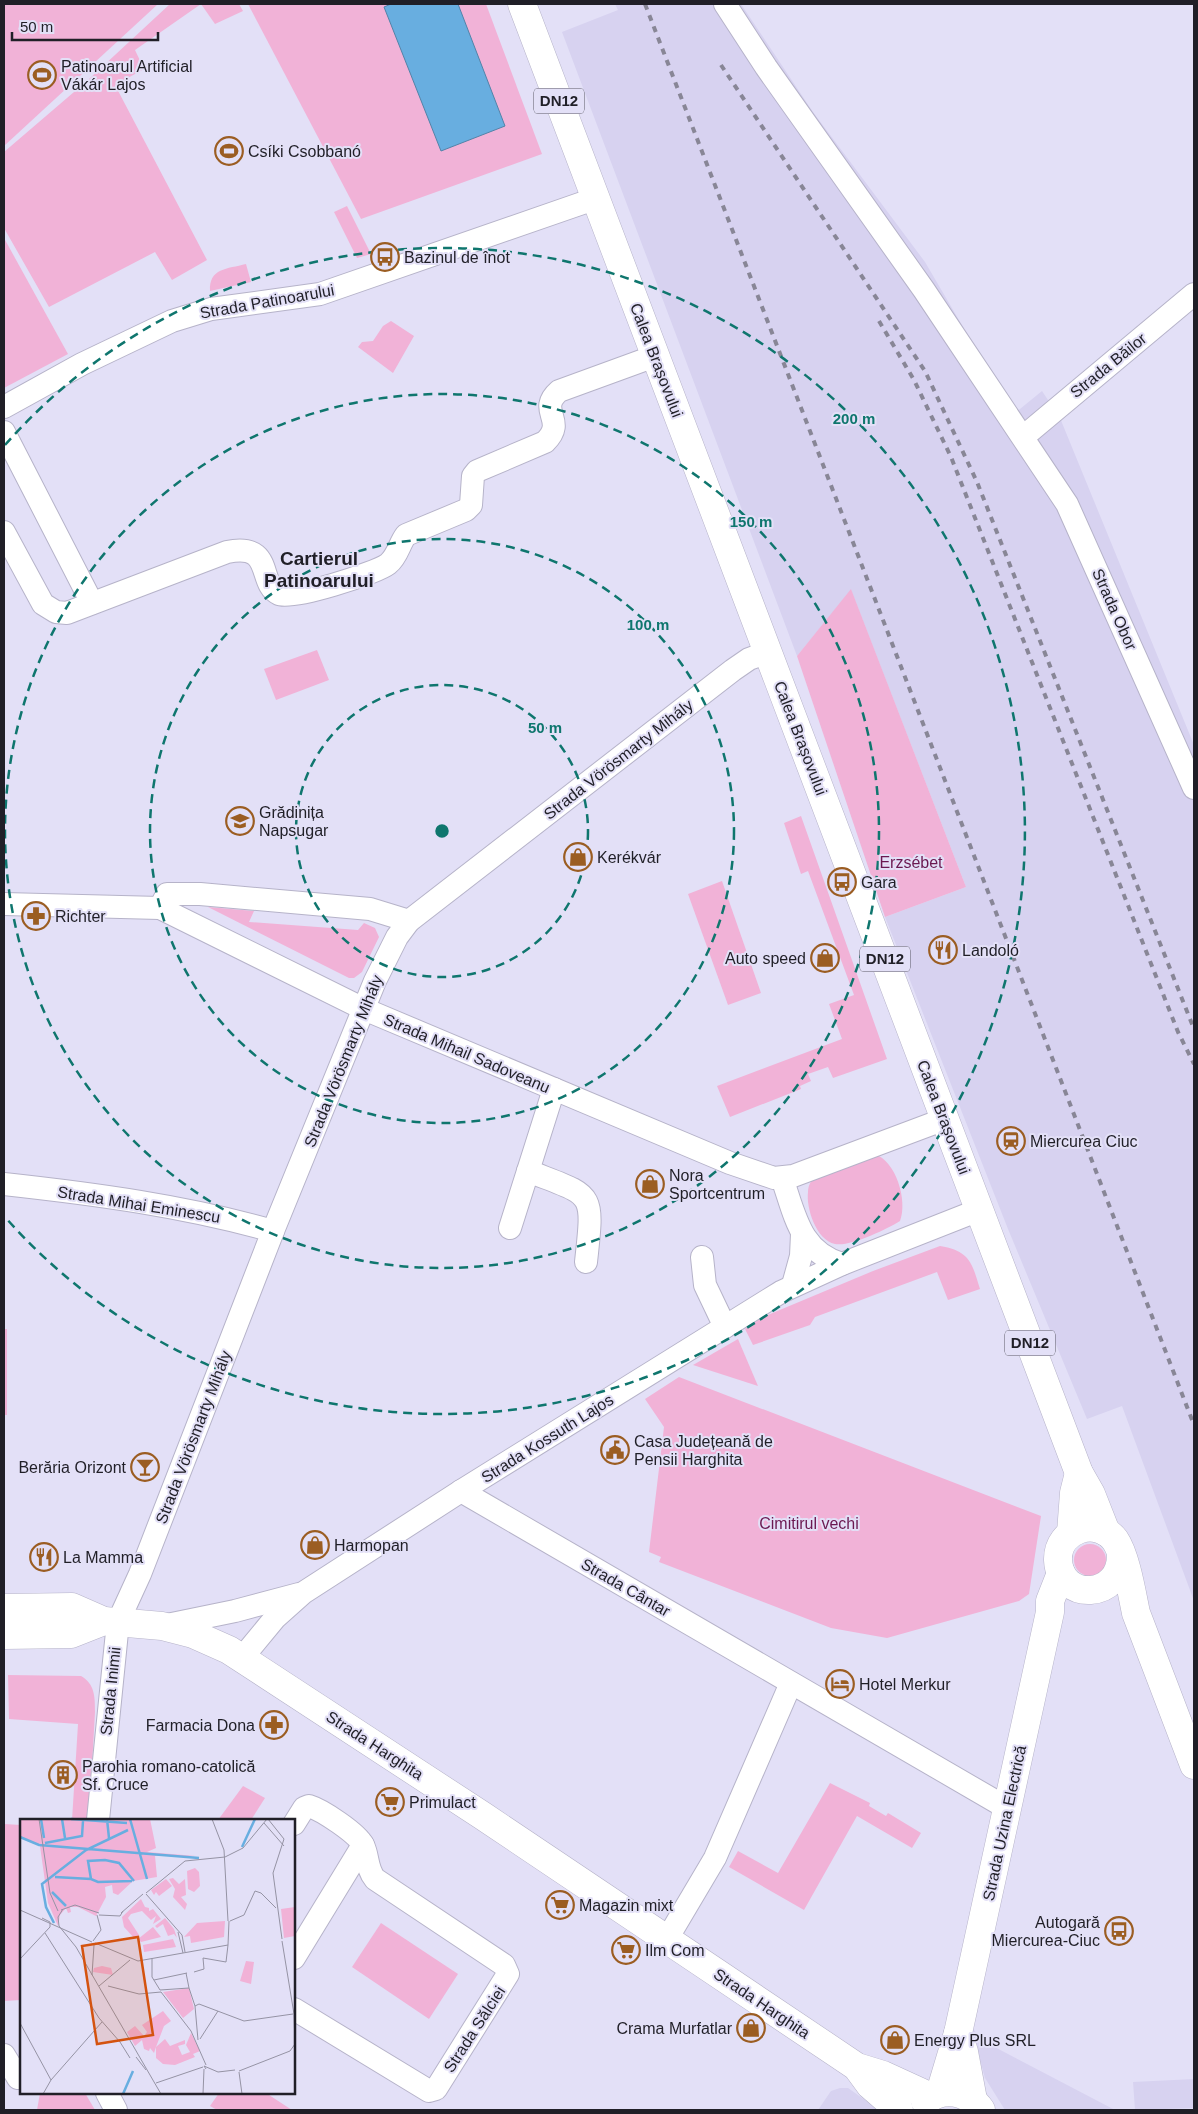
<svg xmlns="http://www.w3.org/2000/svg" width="1198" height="2114" font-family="Helvetica,sans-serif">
	<rect width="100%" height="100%" fill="#e3e0f7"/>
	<!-- built -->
	<g fill="#d7d2f0">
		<path d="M615,4H741L813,112L925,262L1014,414L1042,391L1060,418L1194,745V1601L1122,1406L1087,1419L1008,1229L885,917L966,887L851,590L797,656L562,32L618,10Z"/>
		<path d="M971,2027L985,2042L1115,2110H1005L985,2078Z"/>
		<path d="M1194,2079V2108L1135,2110L1133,2082Z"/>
		<path d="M840,2088H848L879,2110H818L831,2091Z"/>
	</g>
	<!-- green -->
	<g fill="#f1b2d7">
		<path d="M4,4H158L4,146Z"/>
		<path d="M170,4H201L135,50L144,69L115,85L207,260L172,280L155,252L49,307L4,228V152L88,80Z"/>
		<path d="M201,4H239L243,11L215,24Z"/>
		<path d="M248,4H486L542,154L361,219Z"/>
		<path d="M347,206L371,254L357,258L334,212Z"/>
		<path d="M4,238L68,354L4,388Z"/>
		<path d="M246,264L251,282L210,291C209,268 227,269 246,264Z"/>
		<path d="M391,321L414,336L393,373L358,347L362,342L373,341L383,326Z"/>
		<path d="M851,589L966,887L885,917L797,656Z"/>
		<path d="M317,650L329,680L276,700L264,669Z"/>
		<path d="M801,816L887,1059L833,1078L828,1067L808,1074L811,1081L800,1086L801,1089L730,1117L717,1086L842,1039L829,1004L854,995L808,871L801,874L784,823Z"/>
		<path d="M722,881L761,993L728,1005L688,894Z"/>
		<path d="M208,907L254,911L249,922L358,930L364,923L375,928L379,937L362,972L354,978H349Z"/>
		<path d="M874,1154C896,1160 908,1201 900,1221C887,1229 850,1247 835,1244C816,1240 806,1208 808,1192C808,1185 812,1180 815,1174Z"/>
		<path d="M940,1246C970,1251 972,1263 980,1289L948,1300L937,1272L815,1317L810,1325L753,1345L745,1329L763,1317L873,1271Z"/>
		<rect x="4" y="1329" width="3" height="86"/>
		<path d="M738,1339L758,1386L693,1365Z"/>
		<path d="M679,1377L1041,1516L1029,1594L1019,1601L887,1638L831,1628L659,1562L661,1557L649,1552L664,1427L645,1399Z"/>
		<circle cx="1090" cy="1560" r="16"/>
		<path d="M8,1675L81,1676C95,1684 95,1697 95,1712L89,1820H72L78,1724L9,1719Z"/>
		<path d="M830,1783L870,1803L869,1806L886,1816L888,1813L921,1833L912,1848L857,1816L804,1910L729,1867L738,1851L778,1873Z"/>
		<path d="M243,1786L265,1798L251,1820H218Z"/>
		<path d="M4,1824L21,1825V2000L4,2001Z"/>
		<path d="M381,1923L458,1974L429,2019L352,1967Z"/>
		<path d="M40,2093H85L95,2110H37Z"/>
		<path d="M219,2093H266L292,2110H217L210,2106Z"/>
	</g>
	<!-- water -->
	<path fill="#68aee0" stroke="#5283a8" d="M391,4H458L505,126L441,151L384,7Z"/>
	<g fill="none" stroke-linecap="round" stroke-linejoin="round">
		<defs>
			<g id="minor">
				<path d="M725,4L766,67L924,290L1067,504L1194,788"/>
				<path d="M4,407L82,364L172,321L211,309L320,294L597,198"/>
				<path d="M4,432L92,603"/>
				<path d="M1023,437L1194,294"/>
				<path d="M4,532L43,604L56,612L67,613L227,552C275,542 257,584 279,594C292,600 376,573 388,564C398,556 399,544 406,535L466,510L471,505L473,476L477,471L545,442C568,420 536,411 559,391L655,356"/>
				<path d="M4,904L160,908L364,1009L730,1163L774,1178L793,1176L945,1119"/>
				<path d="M160,908L167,894H200L370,909L409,921"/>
				<path d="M528,1171C594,1197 594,1189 586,1262"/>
				<path d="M782,1178C795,1215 800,1252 842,1264"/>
				<path d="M4,1184C95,1194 185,1206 273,1231"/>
				<path d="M510,1228L554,1089"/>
				<path d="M702,1257L705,1285L725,1327"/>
				<path d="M793,1285L801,1256L802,1234"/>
				<path d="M461,1491L1007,1808"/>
				<path d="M162,1626L235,1611L299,1594"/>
				<path d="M242,1658L275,1618L303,1593L461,1491L781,1292L842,1264L979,1210"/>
				<path d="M98,1820L118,1622L140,1574L273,1231L375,981L397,937L409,921L733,670L749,659L768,652"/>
				<path d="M294,1824L304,1808L309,1806C322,1810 357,1833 363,1845C369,1857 366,1868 375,1879L504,1965L508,1974L436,2089L429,2091L294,2009"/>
				<path d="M667,1939L715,1858L791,1683"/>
				<path d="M294,1958L363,1845"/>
				<path d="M4,2055L18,2078"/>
				<path d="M107,2093L116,2110"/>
			</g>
			<g id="major">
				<path d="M522,4L1079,1473L1091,1494L1106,1532"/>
				<path d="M1071,1533L1074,1493L1079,1473"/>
				<path d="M1121,1554C1122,1600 1060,1602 1058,1560C1057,1529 1097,1516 1115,1540C1126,1556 1132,1594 1136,1613L1194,1765"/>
				<path d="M4,1608L72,1607L104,1621L162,1626L193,1634L229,1650L483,1816L857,2067L883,2075L931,2097"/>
				<path d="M4,1635L71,1634L104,1621"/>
				<path d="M958,2033L964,2052L973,2100"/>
				<path d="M859,2070L870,2085L899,2110"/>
				<path d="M940,2093L958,2033L1050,1612V1601L1061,1573"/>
				<path d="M925,2101C944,2086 968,2091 981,2110"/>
			</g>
		</defs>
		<!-- minor casing -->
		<use href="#minor" stroke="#b6b3c9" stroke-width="24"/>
		<!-- major casing -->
		<use href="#major" stroke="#b6b3c9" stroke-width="29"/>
		<!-- minor -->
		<use href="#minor" stroke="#fff" stroke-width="22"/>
		<!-- major -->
		<use href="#major" stroke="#fff" stroke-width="28"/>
		<!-- rail -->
		<g stroke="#888696" stroke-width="4" stroke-dasharray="6 6" stroke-linecap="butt">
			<path d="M645,4L1194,1425"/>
			<path d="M721,65L925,371L977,482L1194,1029"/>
			<path d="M879,321L914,380L951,457L1178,1032L1194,1064"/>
		</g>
	</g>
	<!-- distance rings -->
	<g fill="none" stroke="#0f766e" stroke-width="2.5" stroke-dasharray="9 6">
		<circle cx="442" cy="831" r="146"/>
		<circle cx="442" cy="831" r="292"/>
		<circle cx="442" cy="831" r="437"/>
		<path d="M5 445A583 583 0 1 1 5 1217"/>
	</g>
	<!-- icons -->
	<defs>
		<symbol id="stadium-ring" viewBox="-11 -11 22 22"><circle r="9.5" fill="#e3e0f7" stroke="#9b5d22" stroke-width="1.5"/><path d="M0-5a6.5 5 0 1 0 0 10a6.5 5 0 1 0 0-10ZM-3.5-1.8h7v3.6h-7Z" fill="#9b5d22"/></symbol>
		<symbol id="bus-ring" viewBox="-11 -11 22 22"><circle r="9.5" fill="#e3e0f7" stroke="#9b5d22" stroke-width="1.5"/><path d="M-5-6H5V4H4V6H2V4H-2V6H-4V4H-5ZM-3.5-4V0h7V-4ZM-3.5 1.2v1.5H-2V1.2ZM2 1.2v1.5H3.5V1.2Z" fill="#9b5d22"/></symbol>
		<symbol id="school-ring" viewBox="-11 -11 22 22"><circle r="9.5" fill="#e3e0f7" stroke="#9b5d22" stroke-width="1.5"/><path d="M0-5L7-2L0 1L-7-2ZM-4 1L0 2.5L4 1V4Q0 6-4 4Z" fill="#9b5d22"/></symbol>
		<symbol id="shop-ring" viewBox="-11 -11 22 22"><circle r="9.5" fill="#e3e0f7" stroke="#9b5d22" stroke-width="1.5"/><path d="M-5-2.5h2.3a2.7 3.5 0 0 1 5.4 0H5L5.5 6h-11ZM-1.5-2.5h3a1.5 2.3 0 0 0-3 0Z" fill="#9b5d22"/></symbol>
		<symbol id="pharmacy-ring" viewBox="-11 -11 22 22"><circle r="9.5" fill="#e3e0f7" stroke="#9b5d22" stroke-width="1.5"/><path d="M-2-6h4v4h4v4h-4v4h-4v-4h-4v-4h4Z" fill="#9b5d22"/></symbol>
		<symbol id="restaurant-ring" viewBox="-11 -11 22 22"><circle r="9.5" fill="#e3e0f7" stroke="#9b5d22" stroke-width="1.5"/><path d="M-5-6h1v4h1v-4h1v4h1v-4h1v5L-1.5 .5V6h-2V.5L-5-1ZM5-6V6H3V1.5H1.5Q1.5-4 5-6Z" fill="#9b5d22"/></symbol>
		<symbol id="station-ring" viewBox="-11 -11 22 22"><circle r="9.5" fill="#e3e0f7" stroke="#9b5d22" stroke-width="1.5"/><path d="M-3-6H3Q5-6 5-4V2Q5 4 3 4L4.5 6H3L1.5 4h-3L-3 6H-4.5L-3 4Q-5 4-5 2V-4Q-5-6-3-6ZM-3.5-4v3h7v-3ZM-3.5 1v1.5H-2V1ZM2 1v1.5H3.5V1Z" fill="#9b5d22"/></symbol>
		<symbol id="civic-ring" viewBox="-11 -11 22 22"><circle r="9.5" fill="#e3e0f7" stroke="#9b5d22" stroke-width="1.5"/><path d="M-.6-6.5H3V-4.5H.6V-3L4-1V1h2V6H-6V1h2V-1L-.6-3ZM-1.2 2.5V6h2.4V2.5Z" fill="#9b5d22"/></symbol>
		<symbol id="bar-ring" viewBox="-11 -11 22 22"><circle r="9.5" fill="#e3e0f7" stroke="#9b5d22" stroke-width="1.5"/><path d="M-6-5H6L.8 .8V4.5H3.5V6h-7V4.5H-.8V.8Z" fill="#9b5d22"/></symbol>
		<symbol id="hotel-ring" viewBox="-11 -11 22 22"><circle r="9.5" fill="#e3e0f7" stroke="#9b5d22" stroke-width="1.5"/><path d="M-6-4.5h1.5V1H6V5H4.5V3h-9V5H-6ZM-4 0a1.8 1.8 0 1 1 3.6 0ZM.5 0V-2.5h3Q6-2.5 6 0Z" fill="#9b5d22"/></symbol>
		<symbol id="building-ring" viewBox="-11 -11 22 22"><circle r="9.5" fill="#e3e0f7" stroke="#9b5d22" stroke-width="1.5"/><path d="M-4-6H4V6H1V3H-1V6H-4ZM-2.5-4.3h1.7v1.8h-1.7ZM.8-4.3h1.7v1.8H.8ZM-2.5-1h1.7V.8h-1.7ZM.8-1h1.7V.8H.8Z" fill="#9b5d22"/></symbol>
		<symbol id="supermarket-ring" viewBox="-11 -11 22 22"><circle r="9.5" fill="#e3e0f7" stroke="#9b5d22" stroke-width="1.5"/><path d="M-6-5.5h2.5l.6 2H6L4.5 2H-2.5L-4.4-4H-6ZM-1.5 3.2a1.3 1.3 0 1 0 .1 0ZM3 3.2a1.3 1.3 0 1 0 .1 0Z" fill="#9b5d22"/></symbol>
	</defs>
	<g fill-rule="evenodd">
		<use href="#stadium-ring" x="26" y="59" width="32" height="32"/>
		<use href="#stadium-ring" x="213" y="135" width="32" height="32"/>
		<use href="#bus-ring" x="369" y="241" width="32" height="32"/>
		<use href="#school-ring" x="224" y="805" width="32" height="32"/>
		<use href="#shop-ring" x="562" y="841" width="32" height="32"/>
		<use href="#bus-ring" x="826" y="866" width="32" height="32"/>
		<use href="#pharmacy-ring" x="20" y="900" width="32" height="32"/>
		<use href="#restaurant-ring" x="927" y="934" width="32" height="32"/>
		<use href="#shop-ring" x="809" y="942" width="32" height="32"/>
		<use href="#station-ring" x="995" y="1125" width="32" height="32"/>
		<use href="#shop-ring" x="634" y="1168" width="32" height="32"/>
		<use href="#civic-ring" x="599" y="1434" width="32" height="32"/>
		<use href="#bar-ring" x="129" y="1451" width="32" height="32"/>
		<use href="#shop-ring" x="299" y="1529" width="32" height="32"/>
		<use href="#restaurant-ring" x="28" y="1541" width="32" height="32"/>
		<use href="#hotel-ring" x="824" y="1668" width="32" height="32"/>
		<use href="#pharmacy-ring" x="258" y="1709" width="32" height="32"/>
		<use href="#building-ring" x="47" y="1759" width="32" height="32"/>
		<use href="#supermarket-ring" x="374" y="1786" width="32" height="32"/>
		<use href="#supermarket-ring" x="544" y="1889" width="32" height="32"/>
		<use href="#bus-ring" x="1103" y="1915" width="32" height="32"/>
		<use href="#supermarket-ring" x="610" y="1934" width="32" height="32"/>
		<use href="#shop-ring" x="735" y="2012" width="32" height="32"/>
		<use href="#shop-ring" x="879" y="2024" width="32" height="32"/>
	</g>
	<g text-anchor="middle" stroke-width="4" stroke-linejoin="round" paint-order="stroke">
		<!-- shield labels -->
		<g fill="#e3e0f7" stroke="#5a5965" stroke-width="1">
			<rect x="534" y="88.5" width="50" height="25" rx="4"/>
			<rect x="860" y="946.5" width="50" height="25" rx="4"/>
			<rect x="1005" y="1330.5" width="50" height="25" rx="4"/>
		</g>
		<g font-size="15" font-weight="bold" fill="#201f27">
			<text x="559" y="106">DN12</text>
			<text x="885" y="964">DN12</text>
			<text x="1030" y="1348">DN12</text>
		</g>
		<!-- poi labels -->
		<g font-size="16" fill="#201f27" stroke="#e3e0f7" text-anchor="start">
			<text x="61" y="72">Patinoarul Artificial<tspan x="61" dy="18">Vákár Lajos</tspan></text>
			<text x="248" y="157">Csíki Csobbanó</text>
			<text x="404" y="263">Bazinul de înot</text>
			<text x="259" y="818">Grădinița<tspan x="259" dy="18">Napsugar</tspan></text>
			<text x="597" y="863">Kerékvár</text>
			<text x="861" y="888">Gara</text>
			<text x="55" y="922">Richter</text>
			<text x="962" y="956">Landoló</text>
			<text x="806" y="964" text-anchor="end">Auto speed</text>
			<text x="1030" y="1147">Miercurea Ciuc</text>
			<text x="669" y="1181">Nora<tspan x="669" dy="18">Sportcentrum</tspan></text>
			<text x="634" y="1447">Casa Județeană de<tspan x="634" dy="18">Pensii Harghita</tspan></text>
			<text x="126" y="1473" text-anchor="end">Berăria Orizont</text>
			<text x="334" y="1551">Harmopan</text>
			<text x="63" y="1563">La Mamma</text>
			<text x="859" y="1690">Hotel Merkur</text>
			<text x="255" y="1731" text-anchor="end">Farmacia Dona</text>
			<text x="82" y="1772">Parohia romano-catolică<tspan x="82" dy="18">Sf. Cruce</tspan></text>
			<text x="409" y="1808">Primulact</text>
			<text x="579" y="1911">Magazin mixt</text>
			<text x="1100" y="1928" text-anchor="end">Autogară<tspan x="1100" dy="18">Miercurea-Ciuc</tspan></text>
			<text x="645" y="1956">Ilm Com</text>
			<text x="732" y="2034" text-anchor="end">Crama Murfatlar</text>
			<text x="914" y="2046">Energy Plus SRL</text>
		</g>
		<!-- street labels -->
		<g font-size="16" fill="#201f27" stroke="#e3e0f7">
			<text transform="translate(267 301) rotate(-10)" y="6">Strada Patinoarului</text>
			<text transform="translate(657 360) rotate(69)" y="6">Calea Brașovului</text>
			<text transform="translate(1108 365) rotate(-39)" y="6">Strada Băilor</text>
			<text transform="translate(1115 609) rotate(66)" y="6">Strada Obor</text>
			<text transform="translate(801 738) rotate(69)" y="6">Calea Brașovului</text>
			<text transform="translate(618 759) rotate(-38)" y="6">Strada Vörösmarty Mihály</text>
			<text transform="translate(467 1053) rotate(23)" y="6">Strada Mihail Sadoveanu</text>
			<text transform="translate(343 1061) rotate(-68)" y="6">Strada Vörösmarty Mihály</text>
			<text transform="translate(944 1117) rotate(69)" y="6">Calea Brașovului</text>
			<text transform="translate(139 1204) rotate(9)" y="6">Strada Mihai Eminescu</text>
			<text transform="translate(193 1437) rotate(-69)" y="6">Strada Vörösmarty Mihály</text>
			<text transform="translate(547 1438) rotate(-32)" y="6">Strada Kossuth Lajos</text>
			<text transform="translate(626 1587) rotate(30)" y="6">Strada Cântar</text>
			<text transform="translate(110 1691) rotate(-84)" y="6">Strada Inimii</text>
			<text transform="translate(375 1745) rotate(33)" y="6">Strada Harghita</text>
			<text transform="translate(1004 1823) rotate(-78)" y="6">Strada Uzina Electrică</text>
			<text transform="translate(762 2003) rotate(34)" y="6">Strada Harghita</text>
			<text transform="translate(474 2029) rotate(-57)" y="6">Strada Sălciei</text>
		</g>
		<!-- park labels -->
		<g font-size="16" fill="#6b1851" stroke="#e3e0f7">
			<text x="911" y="868">Erzsébet</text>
			<text x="809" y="1529">Cimitirul vechi</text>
		</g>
		<!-- quarter labels -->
		<g font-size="19" font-weight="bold" fill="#201f27" stroke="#e3e0f7">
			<text x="319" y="565">Cartierul<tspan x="319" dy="22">Patinoarului</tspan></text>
		</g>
	</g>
	<!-- overview -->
	<g transform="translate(20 1819)">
		<rect width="275" height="275" fill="#e3e0f7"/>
		<path d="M0,0H130L136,29L127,33L176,37H135L137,58L113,62L98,76L93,74L92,66L85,68L86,78L76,97L58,88H50L51,93L48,94L46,89L40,96L38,107L28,84L20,27L0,19ZM175,49L179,53L180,67L174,73L168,70L167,52ZM153,59L159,65L165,60L166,76L161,78L167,85L165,91L153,78L155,70L149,60ZM146,60L152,67L139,77L136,73L134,76L131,71ZM121,80L125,88L129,89V92L133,90L141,100L133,105L136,97L131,101L122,92L111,95L108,99L119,116L115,120L104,108L102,98ZM275,88V117L264,119L261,90ZM145,99L154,110L157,119L154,115L148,117L143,105L137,109L135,107ZM205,102L204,118L171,124L170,117L164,118L177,104ZM133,108L141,118L121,123L118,120ZM153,120L156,128L124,133L123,126ZM226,142L234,143L231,165L220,162ZM82,147L91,149L93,156L73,153L74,149ZM169,169L174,190L163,199L143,173ZM143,192L151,202L144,207L136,228L145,220L150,227L165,221V225L158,227L162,236L170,233L166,226L171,214L180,232L173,235L175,238L155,246L143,245L136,239V228L134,234L130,229L129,232L124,230L122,221L115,227L107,213L115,207L124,217L127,213L122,206Z" fill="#f1b2d7"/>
		<path fill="none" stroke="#68aee0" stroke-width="2.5" d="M21,0L24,19M42,0L45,19M51,0L107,4M87,0L89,19M110,0L127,60M0,18L19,26L179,39M25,24L62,17L63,2M222,28L235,0M35,58L71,60L78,63L112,62M71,60L68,42L85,41L99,44L114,62M32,73L46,87M34,104L26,88L22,65L66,31L108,11M103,275L113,252"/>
		<path fill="none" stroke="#9593a4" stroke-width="1" d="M19,0L30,74L38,92M192,0L204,31L208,102M248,0L264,20L253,54L262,120M244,4L264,27M205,38L223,29L247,0M126,74L165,42L205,38M126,75L162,116L165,133M43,90L38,98L39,107L56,128L141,275M0,91L72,123M41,91L55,86L79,94M101,94L123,75M79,96L100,97L103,92M210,102L224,96L235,72L241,74L256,89M158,113L163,134M25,114L79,199L100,223L110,239M73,122L81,111L77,96M262,122L274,195M75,124L118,142L208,126L209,102M132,139V158L140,171L169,169M0,140L30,108V103L22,99M174,153L184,150L183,139L206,143L208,126M166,154L169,169M72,156L74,126M134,161L167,154M79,167L110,141M88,167L119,175L141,173L171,212L186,246M169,169L175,187L178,221M175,187L179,185L224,202L273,195M0,204L31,261M180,220L198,192M116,238L126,251M186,250L184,247L198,253L215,251M219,252L270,232L275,225L274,195M219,253L222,275M136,264L183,248M23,275L31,261L82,203M183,275L184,250"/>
		<path fill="#d4530f" fill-opacity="0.15" stroke="#d4530f" stroke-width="2.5" d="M118,118L133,216L77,225L62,127Z"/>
		<rect width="275" height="275" fill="none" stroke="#201f27" stroke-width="2.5"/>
	</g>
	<circle cx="442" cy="831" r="8" fill="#0f766e" stroke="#e3e0f7" stroke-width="2.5"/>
	<g font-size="15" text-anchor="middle" font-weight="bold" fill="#0f766e" stroke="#e3e0f7" stroke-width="4" stroke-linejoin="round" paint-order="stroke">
		<text x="854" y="424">200 m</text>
		<text x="751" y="527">150 m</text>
		<text x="648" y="630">100 m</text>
		<text x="545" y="733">50 m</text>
	</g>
	<!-- border -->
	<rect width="1198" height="2114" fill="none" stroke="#201f27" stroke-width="10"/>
	<!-- scale -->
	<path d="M12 32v8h146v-8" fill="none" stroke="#201f27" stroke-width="2.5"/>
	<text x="20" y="32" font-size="15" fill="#201f27" stroke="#e3e0f7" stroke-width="4" paint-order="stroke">50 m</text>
</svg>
